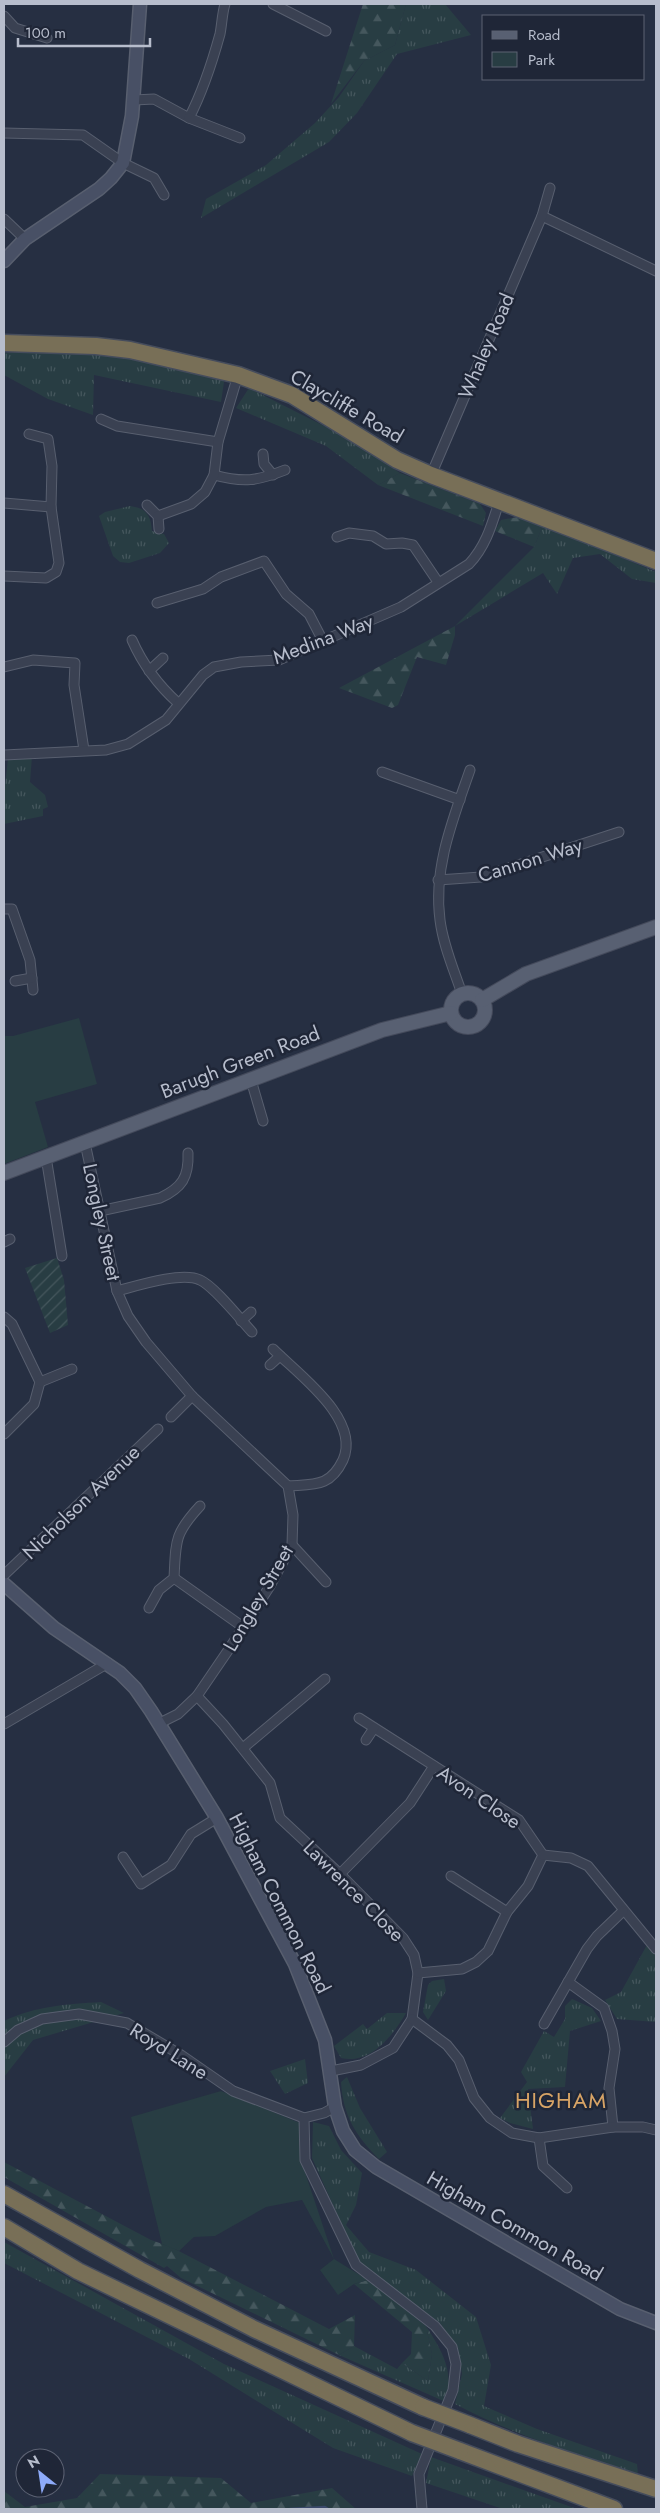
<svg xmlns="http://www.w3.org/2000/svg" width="660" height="2513" font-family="Jost,sans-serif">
	<defs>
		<pattern id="grass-tufts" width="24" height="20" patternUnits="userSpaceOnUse" patternTransform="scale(1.25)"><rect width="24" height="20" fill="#283d43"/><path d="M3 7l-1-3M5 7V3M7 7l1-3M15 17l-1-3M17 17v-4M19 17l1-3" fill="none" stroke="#45575d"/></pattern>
		<pattern id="forest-firs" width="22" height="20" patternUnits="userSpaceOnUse" patternTransform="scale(1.25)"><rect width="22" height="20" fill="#283d43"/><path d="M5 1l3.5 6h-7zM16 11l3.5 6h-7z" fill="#45575d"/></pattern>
		<pattern id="garden-furrows" width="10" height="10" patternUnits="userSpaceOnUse" patternTransform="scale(1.25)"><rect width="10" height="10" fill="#283d43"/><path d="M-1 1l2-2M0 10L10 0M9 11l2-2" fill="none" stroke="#45575d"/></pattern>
	</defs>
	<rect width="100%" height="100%" fill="#262f42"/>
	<!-- grass -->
	<g fill="url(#grass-tufts)">
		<path d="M406,4H445L471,35L397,54L357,113L329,142L201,218L206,199L266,165L315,123L339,97L364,61L395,45Z"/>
		<path d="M59,350L96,351L220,377L224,382L221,402L94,375L93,415L48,399L4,375V353Z"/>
		<path d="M249,388L344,436L400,473L378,485L326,446L236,408Z"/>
		<path d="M130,506C145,508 151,514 152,531L164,534L169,543L160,553L129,563L120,562L113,556L99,516L105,512Z"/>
		<path d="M543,525L656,572V583L632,579L600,554L573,558L557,594L543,573L455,626L534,547Z"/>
		<path d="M32,756L30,782L45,795L48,807L43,809V816L4,824V794L8,759Z"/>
		<path d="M648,1943L656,1954V2022L617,2019L605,2000L621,1992Z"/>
		<path d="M444,1979L446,1991L428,2020L423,2012L428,1985L432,1981Z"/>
		<path d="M572,1999L592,2008L601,2021L570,2031L565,2087L528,2089L533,2129L510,2123L500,2118L527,2082L521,2072L544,2031L554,2037L565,2019V2006Z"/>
		<path d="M101,2002L124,2013L33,2040L4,2077V2021C36,2006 67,2004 101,2002Z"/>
		<path d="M387,2013H406C393,2035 371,2065 341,2058L334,2046L363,2024L367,2029Z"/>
		<path d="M305,2059L308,2083L285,2094L270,2071Z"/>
		<path d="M347,2077L360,2108L387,2152L379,2159C356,2136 343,2116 341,2082Z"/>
		<path d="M313,2122L329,2126L341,2150L362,2173L356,2205L346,2225L369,2252L416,2270L476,2317L491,2365L484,2406L537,2429L637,2464L638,2474C579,2456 510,2433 455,2404L462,2374L458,2349L440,2323L359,2263L312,2158Z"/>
		<path d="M4,2242L224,2364L422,2454L412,2476L333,2448L189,2359L4,2263Z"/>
		<path d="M426,2326C444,2354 452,2368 448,2403L339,2355L354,2346L397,2369L402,2363L428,2381L432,2354Z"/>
		<path d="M431,2457L577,2509H503L426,2483Z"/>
	</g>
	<!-- forest -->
	<g fill="url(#forest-firs)">
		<path d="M363,4H406L395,45L364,61L331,104Z"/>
		<path d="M400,473L480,504L486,513L483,526L378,485Z"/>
		<path d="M523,516L543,525L534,547L495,531L501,520Z"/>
		<path d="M455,626V635L446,665L417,657L398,705L392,708L339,688Z"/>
		<path d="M4,2162L151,2240L171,2247L329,2329L355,2315L354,2346L339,2355L181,2278L167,2266L164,2268L4,2177Z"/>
		<path d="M368,2280L426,2326L432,2354L428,2381L402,2363L411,2354L412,2332L354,2284Z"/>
		<path d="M100,2474L221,2478L251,2503L332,2488L356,2509H4V2491L25,2507L77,2498Z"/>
	</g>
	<!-- park -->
	<g fill="#283d43">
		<path d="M79,1018L97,1084L35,1102L48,1147L4,1164V1036H13Z"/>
		<path d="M221,2091L300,2123L301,2160L334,2259L368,2280L354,2284L338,2295L320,2270L334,2259L302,2200L266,2207L215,2236L194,2237L179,2251L162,2244L131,2117Z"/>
	</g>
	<!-- garden -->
	<path fill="url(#garden-furrows)" d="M57,1258L64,1280L68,1325L50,1333L25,1268Z"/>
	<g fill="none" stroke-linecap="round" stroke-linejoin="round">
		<!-- stream -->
		<path stroke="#3b4a6b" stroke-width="2.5" d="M290,2509L325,2507L328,2509"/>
		<defs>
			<g id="street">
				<path d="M273,4L326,31"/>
				<path d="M4,16L15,28L47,38"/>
				<path d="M134,100L154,99L189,118C203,91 212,63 220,34C222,24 222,14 225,4"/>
				<path d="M189,118L240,138"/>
				<path d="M4,133L83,135L123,163L154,178L164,195"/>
				<path d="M542,216L656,271"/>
				<path d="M4,219L25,239"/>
				<path d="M101,419L117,426L218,442"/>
				<path d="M263,454L264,464L273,475"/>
				<path d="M214,475C244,483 257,481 285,470"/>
				<path d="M431,475L542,216L550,188"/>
				<path d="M4,503L51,507"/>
				<path d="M147,505L158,516L159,529"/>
				<path d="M158,516L191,504L205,492L214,475L218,442L238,375"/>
				<path d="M337,537L349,533L373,536L386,544L402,543L413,545L438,582"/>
				<path d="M4,576L46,578L56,572L59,563L51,507L52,466L48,439L29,434"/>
				<path d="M157,603L203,589L221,577L264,561L286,594L309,614L323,641"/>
				<path d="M132,640C143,665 158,685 178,703"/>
				<path d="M4,667L33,660L75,663L74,685L84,750"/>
				<path d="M149,671L163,658"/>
				<path d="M4,755L106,750L128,744L166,720L203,675L214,667L241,662L279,660L401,607L469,564C486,546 492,524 499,502"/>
				<path d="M382,772L460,800"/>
				<path d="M438,880L481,877L619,832"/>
				<path d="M4,909H12L30,960L33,990"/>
				<path d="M15,981L32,978"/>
				<path d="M462,994C454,970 443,945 440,920C433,868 453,819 470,770"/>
				<path d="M251,1080L263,1121"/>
				<path d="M85,1143L117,1291L128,1316L146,1342L192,1396L288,1486L293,1515L292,1545L270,1586L227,1652L197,1696L178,1714L158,1724"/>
				<path d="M46,1157L62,1256"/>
				<path d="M100,1211L160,1198C182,1188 189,1177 188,1153"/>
				<path d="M4,1242L10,1239"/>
				<path d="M117,1291C136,1286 182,1271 200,1280C214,1286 240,1319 252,1332"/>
				<path d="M4,1317L12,1324L40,1382L34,1404L4,1434"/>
				<path d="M241,1321L251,1312"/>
				<path d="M273,1349C299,1375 361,1419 343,1460C330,1487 315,1484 288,1486"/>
				<path d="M270,1365L280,1356"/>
				<path d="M40,1382L72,1369"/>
				<path d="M171,1417L192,1396"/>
				<path d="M292,1545L326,1582"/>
				<path d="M4,1575L158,1429"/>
				<path d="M174,1578L243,1627"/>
				<path d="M149,1608L159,1590L174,1578C176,1541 174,1534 200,1506"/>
				<path d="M197,1696L223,1724L270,1783L280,1818L340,1874L403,1938L414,1955L418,1973L412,2019L393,2048L361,2065L331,2071"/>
				<path d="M359,1718L519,1820L543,1855L528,1886L507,1912L488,1951L476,1962L462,1969L418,1973"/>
				<path d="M4,1724L108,1663"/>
				<path d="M366,1740L374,1728"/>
				<path d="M243,1748L325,1679"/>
				<path d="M543,1855L571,1858L588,1866L656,1949"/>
				<path d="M123,1857L141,1884L171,1865L191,1834L217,1818"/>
				<path d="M340,1874L410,1803L434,1766"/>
				<path d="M451,1876L507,1912"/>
				<path d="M568,1982L604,2008L612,2031L615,2049L609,2088L613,2127"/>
				<path d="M412,2019L447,2045L459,2060L474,2098L490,2118L512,2133L539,2138L613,2127H643L656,2130"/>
				<path d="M544,2024L587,1949L597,1936L623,1911"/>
				<path d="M4,2042L18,2030L42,2019L79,2014L127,2023L181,2055L233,2091L304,2118"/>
				<path d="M335,2107L324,2113L304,2118L305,2160L356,2265L435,2326L452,2347L456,2364L453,2390L419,2474L422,2509"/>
				<path d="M539,2138L543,2166L567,2188"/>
			</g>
			<g id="secondary">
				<path d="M4,261L25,239L99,189L111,178L123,163L132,116L140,4"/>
				<path d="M4,1584L54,1628L120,1673L135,1688L151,1711L217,1818L295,1964L325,2040L335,2107L343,2131L355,2150L376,2167L620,2309L656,2323"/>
			</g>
			<g id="primary">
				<circle cx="468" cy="1010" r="17"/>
				<path d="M482,1000L526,974L656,927"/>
				<path d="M4,1173L382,1030L451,1013"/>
			</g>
			<g id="highway">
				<path d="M4,343L96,346L130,350L238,375L292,395L397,460L431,475L656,561"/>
				<path d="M4,2194L140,2270L254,2329L423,2407"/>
				<path d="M4,2227L78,2271L412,2433"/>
				<path d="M470,2425L518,2444L656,2489"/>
				<path d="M460,2451L614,2509"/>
			</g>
		</defs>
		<!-- street casing -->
		<use href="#street" stroke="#585f6f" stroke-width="11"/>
		<!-- secondary casing -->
		<use href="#secondary" stroke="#585f6f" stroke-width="15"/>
		<!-- primary casing -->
		<use href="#primary" stroke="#444a5b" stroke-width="16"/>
		<!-- highway casing -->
		<use href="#highway" stroke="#454c5c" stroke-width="19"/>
		<!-- street -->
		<use href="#street" stroke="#3a4152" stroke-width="9"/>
		<!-- secondary -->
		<use href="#secondary" stroke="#485065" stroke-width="12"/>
		<!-- primary -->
		<use href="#primary" stroke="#586072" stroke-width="14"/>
		<!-- highway -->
		<use href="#highway" stroke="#786f57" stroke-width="16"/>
		<defs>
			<g id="highway-bridge">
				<path d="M423,2407L470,2425"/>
				<path d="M412,2433L460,2451"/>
			</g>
		</defs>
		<!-- highway-bridge casing -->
		<use href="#highway-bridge" stroke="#454c5c" stroke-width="19" stroke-linecap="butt"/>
		<!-- highway-bridge -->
		<use href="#highway-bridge" stroke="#786f57" stroke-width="16"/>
	</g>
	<g text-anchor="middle" stroke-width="5" stroke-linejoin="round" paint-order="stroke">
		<!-- street labels -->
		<g font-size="20" fill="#b7bdcc" stroke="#1f2637">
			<text transform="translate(486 346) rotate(-67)" y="7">Whaley Road</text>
			<text transform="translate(347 406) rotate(30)" y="7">Claycliffe Road</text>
			<text transform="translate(323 639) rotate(-21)" y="7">Medina Way</text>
			<text transform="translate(530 860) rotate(-17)" y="7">Cannon Way</text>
			<text transform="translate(240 1062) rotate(-21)" y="7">Barugh Green Road</text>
			<text transform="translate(102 1222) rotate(78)" y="7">Longley Street</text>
			<text transform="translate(81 1502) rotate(-44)" y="7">Nicholson Avenue</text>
			<text transform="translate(258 1598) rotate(-60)" y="7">Longley Street</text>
			<text transform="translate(479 1797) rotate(34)" y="7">Avon Close</text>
			<text transform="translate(354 1891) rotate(45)" y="7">Lawrence Close</text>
			<text transform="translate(280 1903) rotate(63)" y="7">Higham Common Road</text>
			<text transform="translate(169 2051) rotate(32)" y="7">Royd Lane</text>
			<text transform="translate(515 2226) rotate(30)" y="7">Higham Common Road</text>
		</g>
		<!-- quarter labels -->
		<g font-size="22" letter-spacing="1" fill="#d8a466" stroke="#1f2637">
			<text x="561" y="2108">HIGHAM</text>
		</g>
	</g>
	<!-- border -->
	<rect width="660" height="2513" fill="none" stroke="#b7bdcc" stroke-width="10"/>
	<!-- legend -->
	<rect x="482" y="15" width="162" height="65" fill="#1f2637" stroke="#5c6273"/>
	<rect x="492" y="31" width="25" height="8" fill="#586072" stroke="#5c6273"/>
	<text x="528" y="40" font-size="15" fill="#b7bdcc">Road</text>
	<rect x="492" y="52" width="25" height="15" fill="#283d43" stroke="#5c6273"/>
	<text x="528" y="65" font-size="15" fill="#b7bdcc">Park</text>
	<!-- north arrow -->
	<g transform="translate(40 2473) rotate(330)"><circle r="24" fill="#1f2637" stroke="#5c6273"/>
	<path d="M0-4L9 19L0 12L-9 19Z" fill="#8eabfa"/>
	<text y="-8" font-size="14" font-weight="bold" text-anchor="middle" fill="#b7bdcc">N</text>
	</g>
	<!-- scale -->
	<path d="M18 38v8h132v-8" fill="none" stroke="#b7bdcc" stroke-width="2.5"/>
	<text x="25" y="38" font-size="15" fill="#b7bdcc" stroke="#1f2637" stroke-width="4" paint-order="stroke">100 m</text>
</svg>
